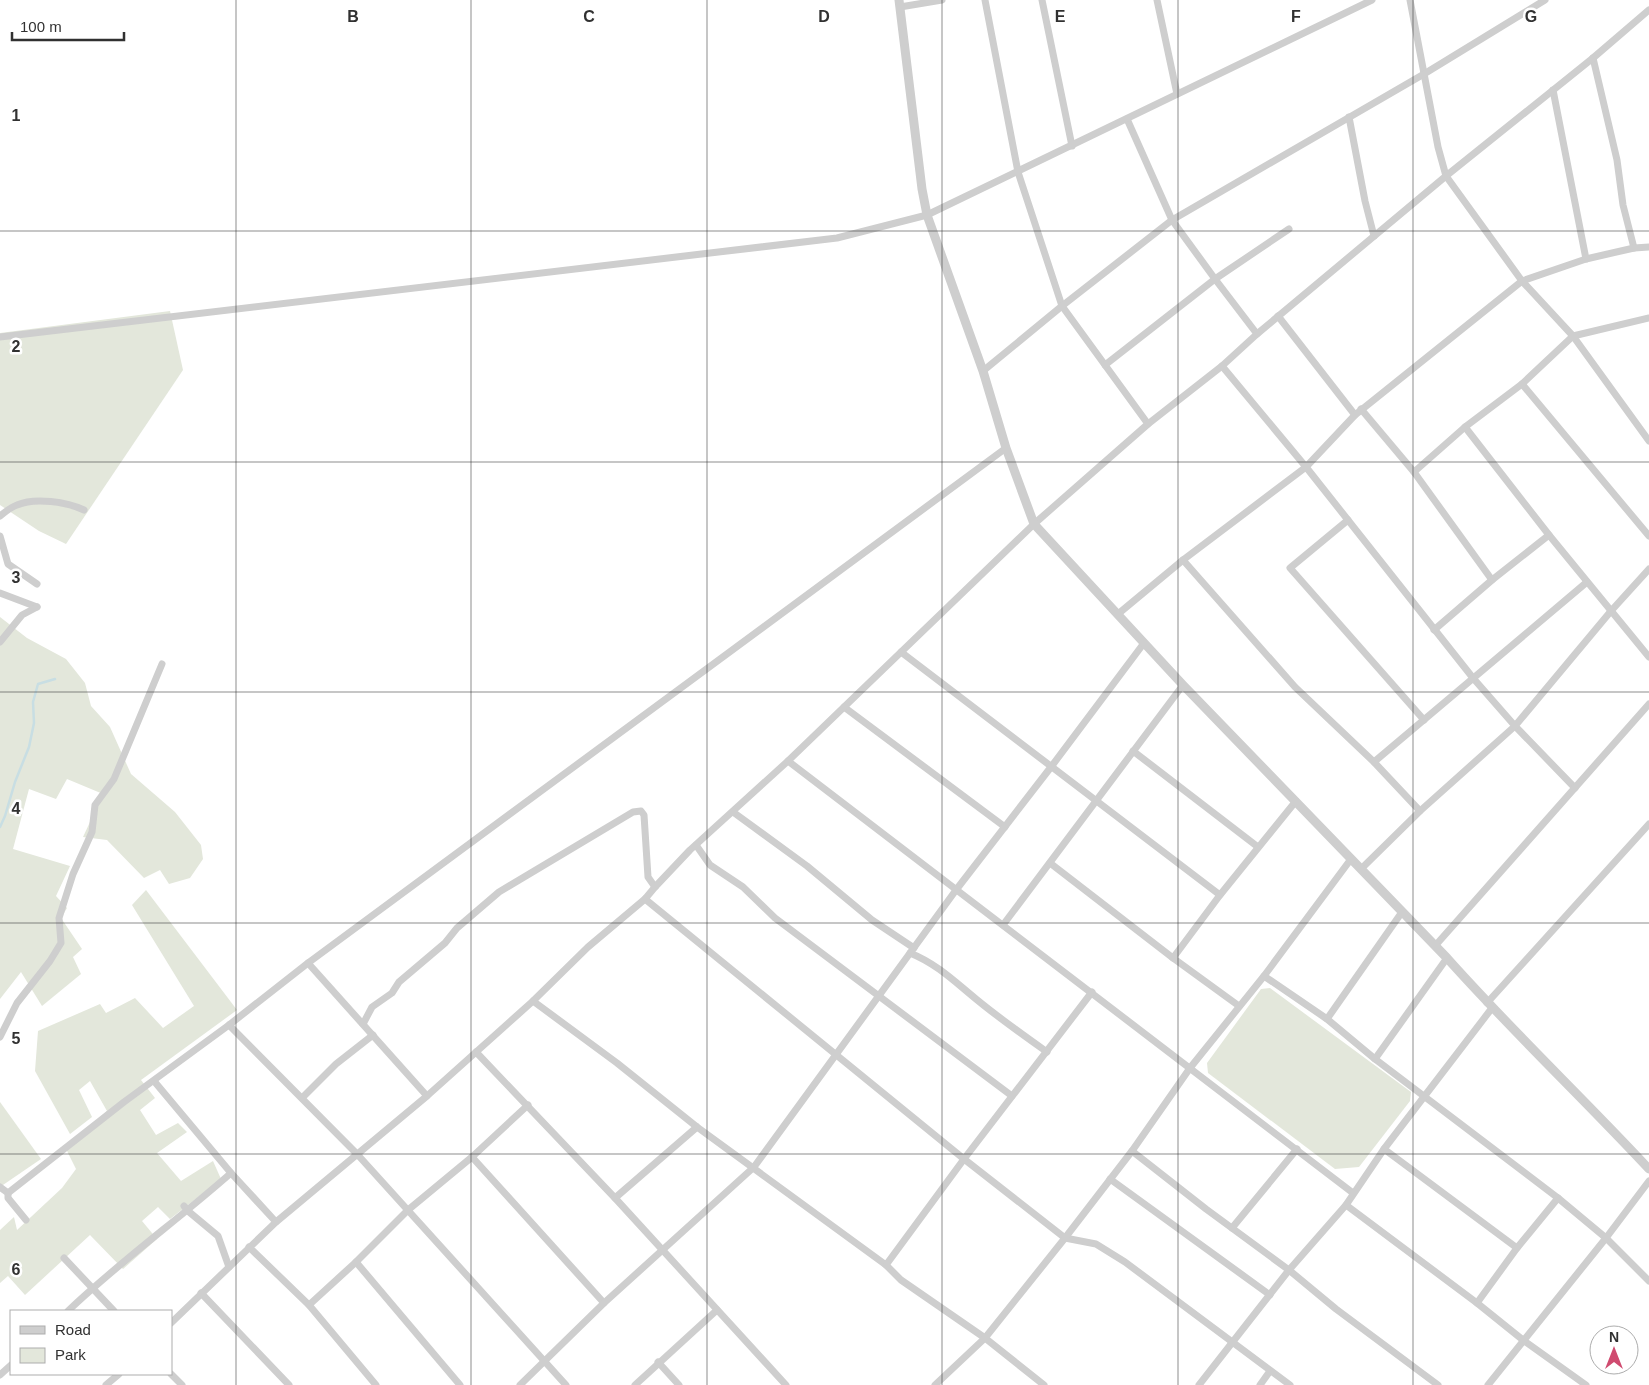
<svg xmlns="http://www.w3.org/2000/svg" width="1649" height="1385" font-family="Helvetica,sans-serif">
	<rect width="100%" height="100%" fill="#fff"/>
	<!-- green -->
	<g fill="#e3e7db">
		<path d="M170,311L183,370L66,544L39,531L0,505V333Z"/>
		<path d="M0,617L27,638L66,659L85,683L91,706L110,727L131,774L175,812L201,845L203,859L190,878L169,884L160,870L144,878L107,840L83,837L103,794L67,779L56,799L29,789L13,849L70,866L56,896L67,908L61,918L82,949L73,957L81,974L42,1006L21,972L0,999Z"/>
		<path d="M146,890L237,1010L141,1080L155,1098L140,1110L156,1135L178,1123L187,1132L157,1153L181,1181L213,1161L221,1179L170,1219L158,1207L142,1221L157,1239L123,1269L90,1235L25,1295L8,1276L0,1283V1230L14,1217L17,1230L62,1188L76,1169L65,1147L107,1111L90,1081L79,1090L92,1117L70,1134L35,1071L38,1031L100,1004L106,1013L135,998L163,1028L194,1006L132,905Z"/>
		<path d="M1270,988L1411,1092L1410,1101L1359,1167L1335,1169L1208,1073L1207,1063L1261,989Z"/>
		<path d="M0,1102L41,1159L0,1187Z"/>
	</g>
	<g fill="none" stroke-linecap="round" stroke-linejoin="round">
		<!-- stream -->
		<path stroke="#c8dee3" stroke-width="2.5" d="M0,827L5,816L15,782L29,747L34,723L33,702L38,684L55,679"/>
		<!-- minor -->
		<g stroke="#cecece" stroke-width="7">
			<path d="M985,0L1018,172L1062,306L1148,424"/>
			<path d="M1042,0L1072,146"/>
			<path d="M1157,0L1177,94"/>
			<path d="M1410,0L1438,147L1446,176L1522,281L1573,336L1649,441"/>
			<path d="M900,7L942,0"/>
			<path d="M1593,58L1617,160L1623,205L1634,248"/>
			<path d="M1553,90L1586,259"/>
			<path d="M1349,117L1365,201L1374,236"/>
			<path d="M1127,119L1172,220L1215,279L1257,334"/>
			<path d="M1278,316L1355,415"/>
			<path d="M0,337L837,238L927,215L1372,0"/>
			<path d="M1105,365L1215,279L1289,229"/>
			<path d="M1222,366L1306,467L1473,678L1515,726L1575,788"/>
			<path d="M983,371L1062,306L1172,220L1424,74L1545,0"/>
			<path d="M1522,384L1649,536"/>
			<path d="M1361,409L1414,472L1492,580"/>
			<path d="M1465,427L1549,535L1649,657"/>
			<path d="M1414,472L1465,427L1522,384L1573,336L1649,318"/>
			<path d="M0,516C5,512 11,507 17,505C35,497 67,502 84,510"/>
			<path d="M1348,520L1290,568L1424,720"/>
			<path d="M0,536L8,564L37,584"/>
			<path d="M1183,560L1295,687L1374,762L1420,811"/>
			<path d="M0,593L37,607"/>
			<path d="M1118,614L1183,560L1306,467L1355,415L1522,281L1586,259L1634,248L1649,247"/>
			<path d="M1434,630L1492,580L1549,535"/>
			<path d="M0,642L22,615L37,607"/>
			<path d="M901,652L1220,895"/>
			<path d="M844,707L1005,827"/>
			<path d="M1133,751L1258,847"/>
			<path d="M788,761L1353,1193"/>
			<path d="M1374,762L1587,582"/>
			<path d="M733,812L807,866L872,920L914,948"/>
			<path d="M696,845L710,865L743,887L775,918L1012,1096"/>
			<path d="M1050,863L1173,958L1239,1006"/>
			<path d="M1361,869L1420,811L1515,726L1611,611L1649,569"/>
			<path d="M645,899L964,1159L1065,1238L1096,1244L1125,1262L1290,1385"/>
			<path d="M1003,925L1183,685"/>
			<path d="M1435,946L1649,704"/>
			<path d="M910,953C937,964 954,981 976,999C999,1018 1023,1035 1047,1052"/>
			<path d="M1173,958L1220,895L1296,801"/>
			<path d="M308,963L427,1096"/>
			<path d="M1264,976L1327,1019L1375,1059L1558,1198L1606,1238L1649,1281"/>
			<path d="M533,1001L617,1063L697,1127L886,1265L901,1280L985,1338L1044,1385"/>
			<path d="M1487,1003L1649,824"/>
			<path d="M1327,1019L1402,912"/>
			<path d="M363,1024L372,1007L392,993L399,982L445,943L457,928L499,892L633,812L641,811L644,815L648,877L655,887"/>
			<path d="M229,1025L357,1154L566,1385"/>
			<path d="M0,1037L17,1003L50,961L61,943L59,918L73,874L92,832L95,805L114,779L162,664"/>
			<path d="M476,1052L615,1198L786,1385"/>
			<path d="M1375,1059L1447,958"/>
			<path d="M154,1081L231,1173L276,1222"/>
			<path d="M302,1098L336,1064L373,1035"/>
			<path d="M1384,1149L1517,1248"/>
			<path d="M1132,1151L1206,1209L1289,1270L1336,1309L1438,1385"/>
			<path d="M472,1157L604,1303"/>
			<path d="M1110,1179L1270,1295"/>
			<path d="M0,1187L8,1193V1198L26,1220"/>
			<path d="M8,1193L124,1102L229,1025L308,963L1006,448"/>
			<path d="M615,1198L697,1127"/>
			<path d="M1346,1205L1477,1303L1523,1340L1586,1385"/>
			<path d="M184,1206L188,1211L218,1236L229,1267"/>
			<path d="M1232,1228L1297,1149"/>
			<path d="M249,1247L309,1305L376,1385"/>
			<path d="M64,1258L114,1311"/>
			<path d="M356,1262L460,1385"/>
			<path d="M886,1265L964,1159L1092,992"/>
			<path d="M201,1293L289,1385"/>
			<path d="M1477,1303L1517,1248L1558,1198"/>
			<path d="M309,1305L356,1262L408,1210L472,1157L528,1105"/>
			<path d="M68,1311C119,1262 178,1220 231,1173"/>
			<path d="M171,1323L276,1222L427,1096L533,1001L588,947L645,899L655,887L690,850L788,761L1034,524L1148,424L1222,366L1257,334L1446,176L1593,58L1649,10"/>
			<path d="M658,1362L679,1385"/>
			<path d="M171,1374L182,1385"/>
			<path d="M0,1375L11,1365"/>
			<path d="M106,1385L119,1374"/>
			<path d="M520,1385L604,1303L754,1167L956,890L1051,767L1144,643"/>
			<path d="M635,1385L717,1310"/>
			<path d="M935,1385L985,1338L1065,1238L1132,1151L1190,1068L1264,976L1351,859"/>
			<path d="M1199,1385L1289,1270L1346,1205L1384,1149L1492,1008"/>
			<path d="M1260,1385L1270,1371"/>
			<path d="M1488,1385L1606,1238L1649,1181"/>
		</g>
		<!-- tertiary -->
		<path stroke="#cecece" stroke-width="9" d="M899,0L922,189L927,215L983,371L1006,448L1034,524L1183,685L1447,958C1512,1031 1583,1098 1649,1169"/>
	</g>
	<!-- grid -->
	<path fill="none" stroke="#313131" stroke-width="1" stroke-opacity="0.55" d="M236,0V1385M471,0V1385M707,0V1385M942,0V1385M1178,0V1385M1413,0V1385M0,231H1649M0,462H1649M0,692H1649M0,923H1649M0,1154H1649"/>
	<g font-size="16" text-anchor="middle" font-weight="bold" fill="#313131" stroke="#fff" stroke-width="5" stroke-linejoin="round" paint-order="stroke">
		<text x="353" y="22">B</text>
		<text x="589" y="22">C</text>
		<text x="824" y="22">D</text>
		<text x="1060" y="22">E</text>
		<text x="1296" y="22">F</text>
		<text x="1531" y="22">G</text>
		<text x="16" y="121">1</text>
		<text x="16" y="352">2</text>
		<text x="16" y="583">3</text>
		<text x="16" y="814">4</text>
		<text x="16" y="1044">5</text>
		<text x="16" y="1275">6</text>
	</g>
	<!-- legend -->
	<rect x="10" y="1310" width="162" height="65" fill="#ffffff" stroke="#adadad"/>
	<rect x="20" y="1326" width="25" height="8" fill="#cecece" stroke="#adadad"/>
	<text x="55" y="1335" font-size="15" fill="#313131">Road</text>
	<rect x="20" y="1348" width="25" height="15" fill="#e3e7db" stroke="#adadad"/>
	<text x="55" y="1360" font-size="15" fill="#313131">Park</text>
	<!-- north arrow -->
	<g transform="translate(1614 1350)"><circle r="24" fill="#ffffff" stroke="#adadad"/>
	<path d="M0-4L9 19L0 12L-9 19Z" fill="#d04b70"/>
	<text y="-8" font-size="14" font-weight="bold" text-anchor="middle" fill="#313131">N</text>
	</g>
	<!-- scale -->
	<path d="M12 32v8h112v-8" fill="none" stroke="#313131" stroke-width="2.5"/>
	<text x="20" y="32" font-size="15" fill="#313131" stroke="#ffffff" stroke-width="4" paint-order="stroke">100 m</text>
</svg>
